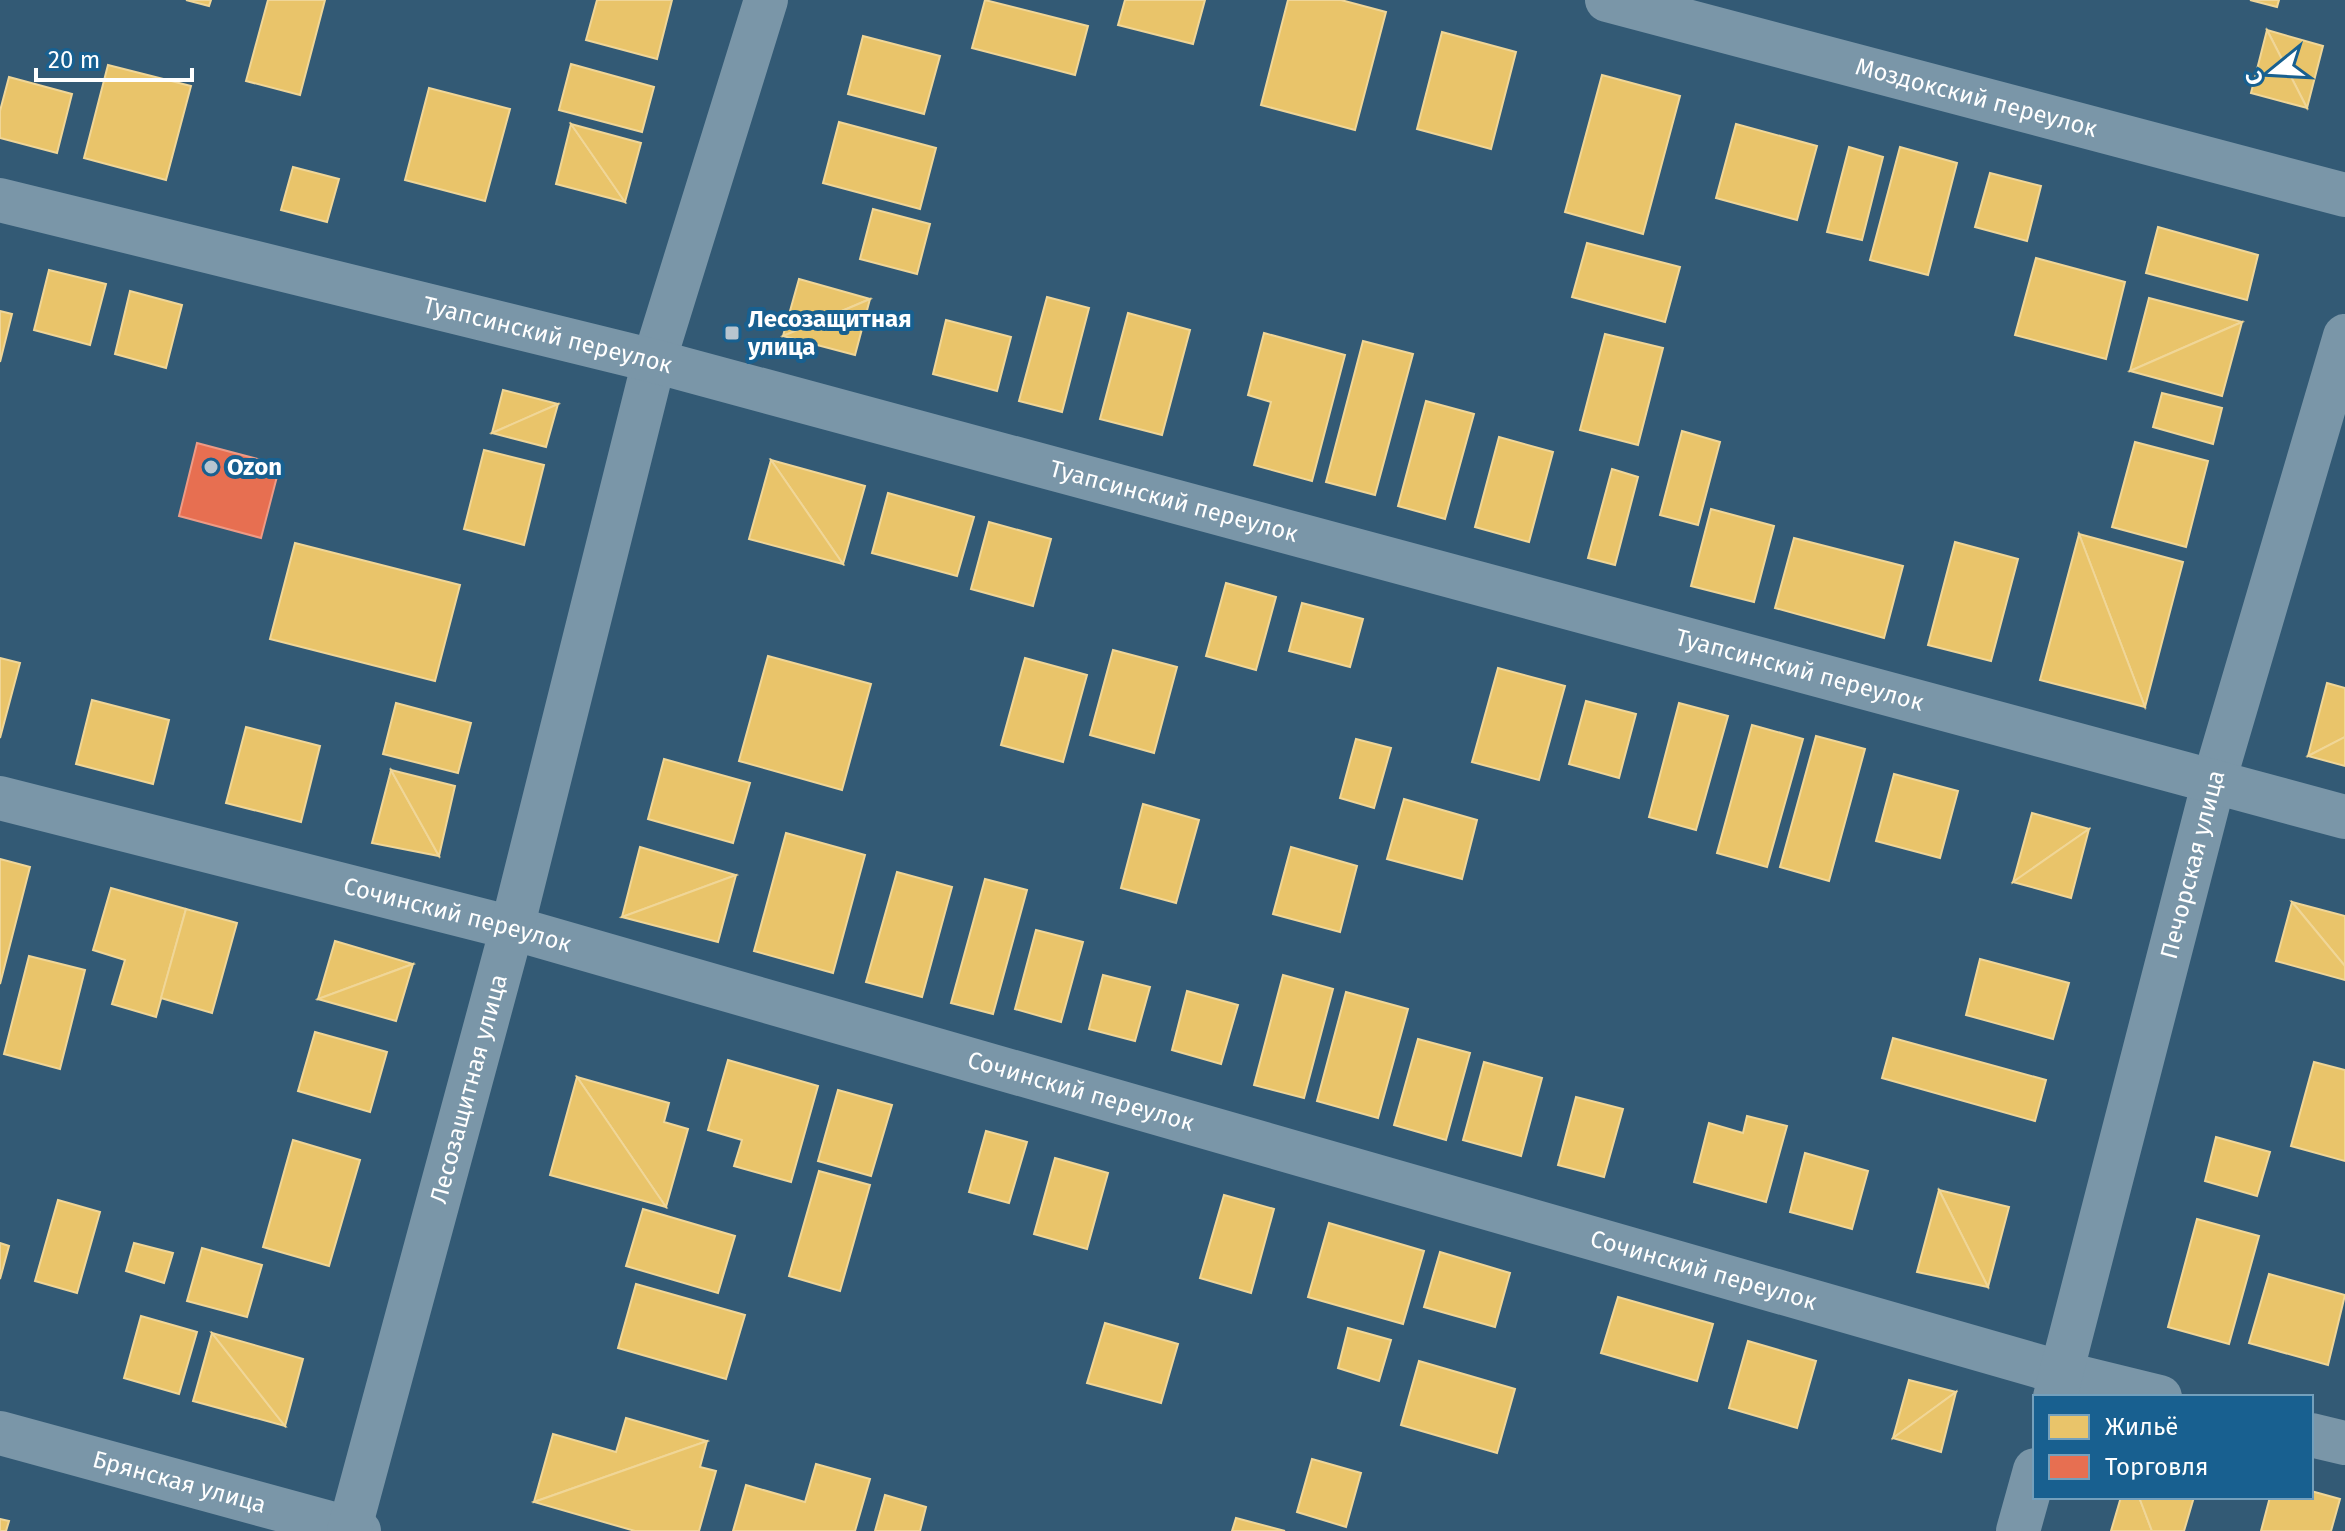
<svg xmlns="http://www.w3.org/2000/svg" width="2345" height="1531" font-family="'Fira Sans',sans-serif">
	<rect width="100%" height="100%" fill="#335a75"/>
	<!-- homes -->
	<g fill="#e9c46a" stroke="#f0d697" stroke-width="2">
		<path d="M186,0H211L209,6Z"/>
		<path d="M268,0H325L300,95L246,81Z"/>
		<path d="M597,0H672L657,59L586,40Z"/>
		<path d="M985,0L1088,26L1075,75L972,48Z"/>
		<path d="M1125,0H1205L1193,44L1118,25Z"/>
		<path d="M1288,0H1341L1386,12L1355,130L1261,105Z"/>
		<path d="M2250,0H2279L2277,7Z"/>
		<path d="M2267,30L2323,46L2307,108Z"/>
		<path d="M2267,30L2307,108L2251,93Z"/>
		<path d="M1442,32L1516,52L1491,149L1417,129Z"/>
		<path d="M863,36L940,56L924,114L848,94Z"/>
		<path d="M571,64L654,87L642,132L559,110Z"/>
		<path d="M108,65L191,86L166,180L84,158Z"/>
		<path d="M1602,75L1680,96L1643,234L1565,212Z"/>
		<path d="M9,77L72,94L57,153L0,138V111Z"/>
		<path d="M429,88L510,109L485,201L405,180Z"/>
		<path d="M839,122L936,148L920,209L823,183Z"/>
		<path d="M571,124L625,202L556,184Z"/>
		<path d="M571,124L641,143L625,202Z"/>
		<path d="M1736,124L1817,146L1797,220L1716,198Z"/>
		<path d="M1849,147L1883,157L1862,240L1827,232Z"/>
		<path d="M1900,147L1957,163L1928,275L1870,260Z"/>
		<path d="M293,167L339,179L327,222L281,210Z"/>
		<path d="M1990,173L2041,186L2027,241L1975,227Z"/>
		<path d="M873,209L930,224L917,274L860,259Z"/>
		<path d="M2158,227L2258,255L2247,300L2146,273Z"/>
		<path d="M1587,243L1680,267L1665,322L1572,297Z"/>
		<path d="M2036,258L2125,282L2106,359L2015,335Z"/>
		<path d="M49,270L106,284L90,345L34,330Z"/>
		<path d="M799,279L870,299L783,336Z"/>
		<path d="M130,291L182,305L166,368L115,354Z"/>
		<path d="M1047,297L1089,308L1062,412L1019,401Z"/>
		<path d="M2149,298L2242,322L2130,371Z"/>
		<path d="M870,299L855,355L783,336Z"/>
		<path d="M0,311L12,314L0,362Z"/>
		<path d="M1128,313L1190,330L1162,435L1100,419Z"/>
		<path d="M946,320L1011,337L997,391L933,374Z"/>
		<path d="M2242,322L2222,396L2130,371Z"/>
		<path d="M1264,333L1345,355L1312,481L1254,465L1271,402L1248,395Z"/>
		<path d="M1605,334L1663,348L1638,445L1580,430Z"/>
		<path d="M1363,341L1413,354L1375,495L1326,482Z"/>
		<path d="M503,390L558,404L492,433Z"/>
		<path d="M2162,393L2222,408L2213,444L2153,427Z"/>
		<path d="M1426,401L1474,414L1445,519L1398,506Z"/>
		<path d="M558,404L546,447L492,433Z"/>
		<path d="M1682,431L1720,442L1698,525L1660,515Z"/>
		<path d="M1499,437L1553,452L1529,542L1475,527Z"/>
		<path d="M2135,442L2208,461L2186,547L2112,527Z"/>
		<path d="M484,450L544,465L524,545L464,529Z"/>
		<path d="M771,460L865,486L843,564Z"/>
		<path d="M771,460L843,564L749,539Z"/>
		<path d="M1612,469L1638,477L1615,565L1588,558Z"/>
		<path d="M888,493L974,517L957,576L872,553Z"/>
		<path d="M1711,509L1774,526L1754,602L1691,586Z"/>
		<path d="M989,522L1051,539L1033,606L971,589Z"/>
		<path d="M2079,534L2183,562L2145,707Z"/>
		<path d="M2079,534L2145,707L2040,680Z"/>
		<path d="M1794,538L1903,566L1884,638L1775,608Z"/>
		<path d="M1955,542L2018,559L1991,661L1928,645Z"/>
		<path d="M295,543L460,585L435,681L270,639Z"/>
		<path d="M1226,583L1276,597L1256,670L1206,656Z"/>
		<path d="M1302,603L1363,619L1350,667L1289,651Z"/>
		<path d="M1113,650L1177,667L1154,753L1090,735Z"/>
		<path d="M768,656L871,684L842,790L739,761Z"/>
		<path d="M0,658L20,663L0,738Z"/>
		<path d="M1025,658L1087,675L1063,762L1001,745Z"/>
		<path d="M1498,668L1565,686L1539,780L1472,762Z"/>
		<path d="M2327,683L2345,688V737L2308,756Z"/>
		<path d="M92,700L169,720L153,784L76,764Z"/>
		<path d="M1586,701L1636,714L1619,778L1569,764Z"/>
		<path d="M396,703L471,723L458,773L383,754Z"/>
		<path d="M1679,703L1728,716L1696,830L1649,817Z"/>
		<path d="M1752,725L1803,739L1767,867L1717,853Z"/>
		<path d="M246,727L320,746L301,822L226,803Z"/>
		<path d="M1816,736L1865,749L1829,881L1780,867Z"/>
		<path d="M2345,737V766L2308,756Z"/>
		<path d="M1356,739L1391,748L1374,808L1340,798Z"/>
		<path d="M664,759L750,783L733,843L648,819Z"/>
		<path d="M391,770L439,856L372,843Z"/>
		<path d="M391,770L455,786L439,856Z"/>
		<path d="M1894,774L1958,791L1940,858L1876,841Z"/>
		<path d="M1404,799L1477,820L1462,879L1387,859Z"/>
		<path d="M1143,804L1199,820L1176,903L1121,888Z"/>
		<path d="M2032,813L2089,829L2013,882Z"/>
		<path d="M2089,829L2071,898L2013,882Z"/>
		<path d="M786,833L865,855L833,973L754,951Z"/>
		<path d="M640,847L736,875L622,917Z"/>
		<path d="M1291,847L1357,866L1340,932L1273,914Z"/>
		<path d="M0,859L30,867L0,984Z"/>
		<path d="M897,872L952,887L922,997L866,982Z"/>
		<path d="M736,875L718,942L622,917Z"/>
		<path d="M985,879L1027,890L993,1014L951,1003Z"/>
		<path d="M111,888L186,909L156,1017L112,1004L125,960L93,950Z"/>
		<path d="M2292,902L2345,916V966Z"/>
		<path d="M2292,902L2345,966V980L2276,961Z"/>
		<path d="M186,909L237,923L212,1013L161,998Z"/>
		<path d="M1036,930L1083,942L1061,1022L1015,1009Z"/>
		<path d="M335,941L413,964L318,999Z"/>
		<path d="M29,956L85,970L60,1069L4,1054Z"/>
		<path d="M1980,959L2069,983L2053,1039L1966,1015Z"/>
		<path d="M413,964L396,1021L318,999Z"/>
		<path d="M1103,975L1150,987L1135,1041L1089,1029Z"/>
		<path d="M1283,975L1333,989L1304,1098L1254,1085Z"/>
		<path d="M1187,991L1238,1005L1221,1064L1172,1050Z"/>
		<path d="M1346,992L1408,1009L1378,1118L1317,1101Z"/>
		<path d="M315,1032L387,1052L370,1112L298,1091Z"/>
		<path d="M1893,1038L2046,1080L2035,1121L1882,1078Z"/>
		<path d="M1418,1039L1470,1053L1446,1140L1394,1125Z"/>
		<path d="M728,1060L818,1086L791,1182L734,1166L742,1140L708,1130Z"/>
		<path d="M1484,1062L1542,1078L1521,1156L1463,1140Z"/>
		<path d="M2314,1062L2345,1070V1161L2291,1146Z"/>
		<path d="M577,1077L669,1103L664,1122L688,1129L666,1207Z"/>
		<path d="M577,1077L666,1207L550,1175Z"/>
		<path d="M838,1090L892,1105L871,1176L818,1161Z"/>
		<path d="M1576,1097L1623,1109L1604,1177L1558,1165Z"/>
		<path d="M1747,1116L1787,1126L1766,1202L1694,1182L1709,1123L1743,1133Z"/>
		<path d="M986,1131L1027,1142L1009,1203L969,1192Z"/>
		<path d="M2216,1137L2270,1152L2257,1196L2205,1181Z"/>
		<path d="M293,1140L360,1160L329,1266L263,1247Z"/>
		<path d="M1805,1153L1868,1171L1852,1229L1790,1212Z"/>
		<path d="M1055,1158L1108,1173L1087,1249L1034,1234Z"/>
		<path d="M819,1171L870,1185L840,1291L789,1276Z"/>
		<path d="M1939,1190L2009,1207L1988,1287Z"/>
		<path d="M1939,1190L1988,1287L1917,1272Z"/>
		<path d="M1224,1195L1274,1209L1251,1293L1200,1278Z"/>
		<path d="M58,1200L100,1212L77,1293L35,1281Z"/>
		<path d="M643,1209L735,1236L718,1293L626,1266Z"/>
		<path d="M2197,1219L2259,1236L2229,1344L2168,1327Z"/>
		<path d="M1329,1223L1424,1251L1403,1324L1308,1297Z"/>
		<path d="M0,1243L9,1246L0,1279Z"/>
		<path d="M134,1243L173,1253L164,1283L126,1271Z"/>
		<path d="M202,1248L262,1265L247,1317L187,1301Z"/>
		<path d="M1440,1252L1510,1273L1495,1327L1424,1307Z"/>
		<path d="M2269,1274L2345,1295L2328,1365L2249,1343Z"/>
		<path d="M636,1284L745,1315L726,1379L618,1348Z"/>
		<path d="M1618,1297L1713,1324L1697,1381L1601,1353Z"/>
		<path d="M141,1316L197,1332L179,1394L124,1378Z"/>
		<path d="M1105,1323L1178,1344L1161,1403L1087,1383Z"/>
		<path d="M1348,1328L1391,1340L1379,1381L1338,1368Z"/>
		<path d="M212,1333L285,1426L193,1401Z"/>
		<path d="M212,1333L303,1359L285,1426Z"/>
		<path d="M1748,1341L1816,1361L1797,1428L1729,1408Z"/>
		<path d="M1419,1361L1515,1389L1497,1453L1401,1425Z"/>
		<path d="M1909,1380L1956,1392L1893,1438Z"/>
		<path d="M1956,1392L1941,1452L1893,1438Z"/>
		<path d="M626,1418L707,1441L534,1502L553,1434L616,1452Z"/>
		<path d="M707,1441L700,1467L716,1471L699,1531H635L534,1502Z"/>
		<path d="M1312,1459L1361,1473L1346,1527L1297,1512Z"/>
		<path d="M816,1464L870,1479L855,1531H733L746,1485L805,1502Z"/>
		<path d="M2311,1491L2340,1499L2331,1531H2261L2270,1497H2311Z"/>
		<path d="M885,1495L926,1507L920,1531H875Z"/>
		<path d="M2121,1497H2139L2152,1531H2111Z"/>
		<path d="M2139,1497H2194L2184,1531H2152Z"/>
		<path d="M1236,1518L1285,1531H1232Z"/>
		<path d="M0,1519L9,1521L6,1531H0Z"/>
	</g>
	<!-- shops -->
	<path fill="#e76f51" stroke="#ee9a85" stroke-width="2" d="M197,443L280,465L261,538L179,516Z"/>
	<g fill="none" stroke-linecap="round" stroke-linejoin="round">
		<!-- minor -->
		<g stroke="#7a96a8" stroke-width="44">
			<path id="s1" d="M1607,0L2345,195"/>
			<path id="s2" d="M0,798L512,928L2062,1373L2160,1397"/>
			<path id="s3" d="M2055,1397L2214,781L2345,336"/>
			<path id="s4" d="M0,1433L359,1531"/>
			<path d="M2311,1435L2345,1443"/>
			<path id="s5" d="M349,1531L512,928L654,361L766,0"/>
			<path d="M2018,1531L2035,1470"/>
		</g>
		<!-- tertiary -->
		<path stroke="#7a96a8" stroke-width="44" id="s6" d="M0,200L654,361L2345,817"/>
	</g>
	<!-- markers -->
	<g fill="#b8c5cf" stroke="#186090" stroke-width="3">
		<rect x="724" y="325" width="16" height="16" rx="4"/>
		<circle cx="211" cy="467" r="8"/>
	</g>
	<g text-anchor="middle" stroke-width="8" stroke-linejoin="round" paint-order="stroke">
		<!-- street labels -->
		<g font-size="24" fill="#fff" stroke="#186090">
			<text dy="8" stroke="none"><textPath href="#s1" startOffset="382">Моздокский переулок</textPath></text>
			<text dy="8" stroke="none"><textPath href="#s6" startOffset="564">Туапсинский переулок</textPath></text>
			<text dy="8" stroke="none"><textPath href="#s6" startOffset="1212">Туапсинский переулок</textPath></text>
			<text dy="8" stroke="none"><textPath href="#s6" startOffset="1860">Туапсинский переулок</textPath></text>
			<text dy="8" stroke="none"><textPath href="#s3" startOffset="550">Печорская улица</textPath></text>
			<text dy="8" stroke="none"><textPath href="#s2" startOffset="472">Сочинский переулок</textPath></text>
			<text dy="8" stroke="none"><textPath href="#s5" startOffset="458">Лесозащитная улица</textPath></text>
			<text dy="8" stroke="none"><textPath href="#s2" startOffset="1120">Сочинский переулок</textPath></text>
			<text dy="8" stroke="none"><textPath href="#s2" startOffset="1768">Сочинский переулок</textPath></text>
			<text dy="8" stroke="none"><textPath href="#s4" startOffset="186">Брянская улица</textPath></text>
		</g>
		<!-- poi labels -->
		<g font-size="24" font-weight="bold" fill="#fff" stroke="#186090" text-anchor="start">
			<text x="748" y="327">Лесозащитная<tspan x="748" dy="28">улица</tspan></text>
			<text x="227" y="475">Ozon</text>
		</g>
	</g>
	<!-- legend -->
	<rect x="2033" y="1395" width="280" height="104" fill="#186090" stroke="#74a0bc" stroke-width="2"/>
	<rect x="2049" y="1415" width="40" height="24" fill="#e9c46a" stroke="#74a0bc" stroke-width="2"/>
	<text x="2105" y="1435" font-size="24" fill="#ffffff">Жильё</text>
	<rect x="2049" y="1455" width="40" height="24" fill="#e76f51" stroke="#74a0bc" stroke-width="2"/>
	<text x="2105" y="1475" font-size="24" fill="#ffffff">Торговля</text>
	<!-- north arrow -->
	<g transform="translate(2273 72) rotate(252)" stroke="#186090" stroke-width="6" paint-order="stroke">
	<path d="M0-6L14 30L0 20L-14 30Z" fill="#ffffff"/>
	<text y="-12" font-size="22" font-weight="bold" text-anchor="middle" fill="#ffffff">С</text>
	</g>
	<!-- scale -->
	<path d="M36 68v12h156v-12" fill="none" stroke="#ffffff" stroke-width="4"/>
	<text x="48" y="68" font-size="24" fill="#ffffff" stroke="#186090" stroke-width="6" paint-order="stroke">20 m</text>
</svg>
